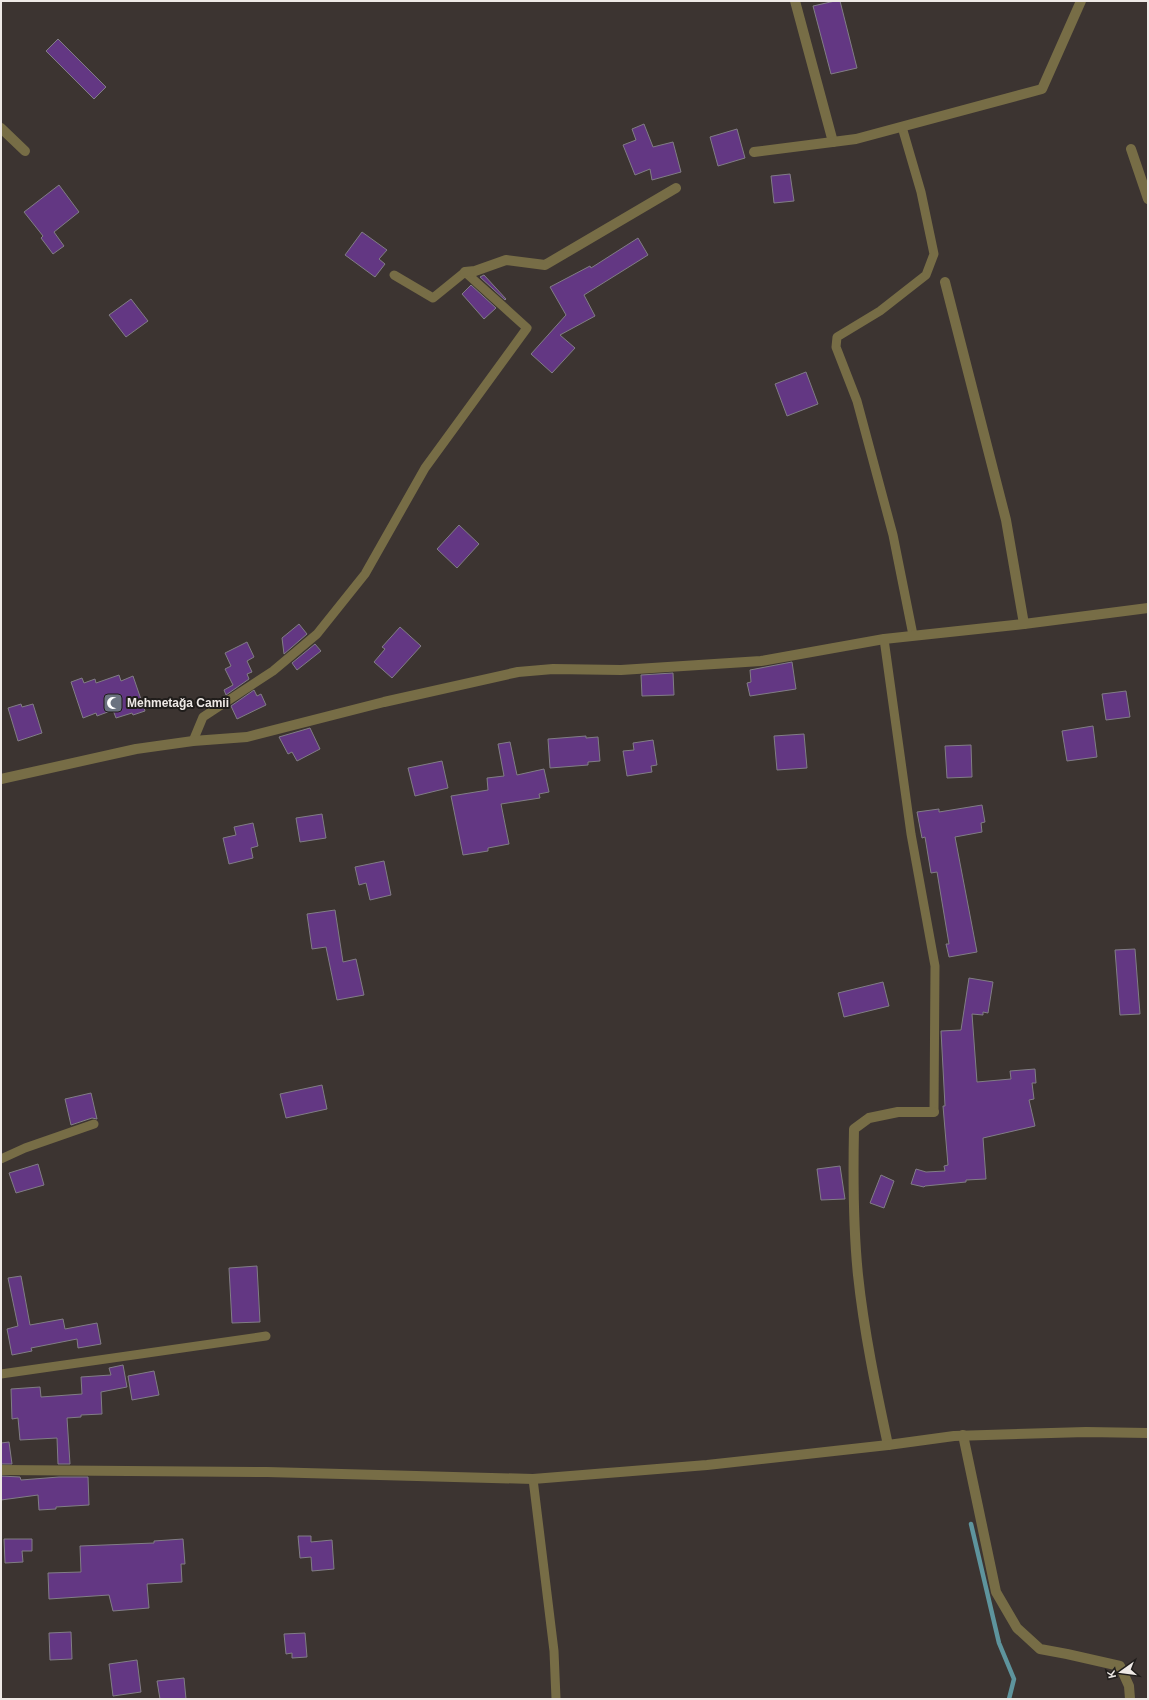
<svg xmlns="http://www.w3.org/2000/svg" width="1149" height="1700" font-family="Arial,sans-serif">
	<rect width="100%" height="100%" fill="#3c3431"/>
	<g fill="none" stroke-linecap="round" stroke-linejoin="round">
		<!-- stream -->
		<path stroke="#5e949d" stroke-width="4.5" d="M971,1524L999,1643L1014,1679L1009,1699"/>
	</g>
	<!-- building -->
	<g fill="#633783" stroke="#817d85">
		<path d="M835,1H840L857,68L831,74L813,6Z"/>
		<path d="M58,39L106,87L94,99L46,51Z"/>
		<path d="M644,124L653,147L673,142L681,172L652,180L650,169L635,175L623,145L636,140L632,129Z"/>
		<path d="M737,129L745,158L718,166L710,137Z"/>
		<path d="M790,174L794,201L774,203L771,176Z"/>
		<path d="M59,185L79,212L54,232L64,246L53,254L41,238L43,236L24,212Z"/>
		<path d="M362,232L387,250L379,259L385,264L375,277L345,255Z"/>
		<path d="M638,238L648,255L584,295L595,316L560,335L575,348L552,373L531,354L566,315L550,287L590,266L591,268Z"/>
		<path d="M484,275L506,299L505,300L480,277Z"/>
		<path d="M471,285L496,308L484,319L462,294Z"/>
		<path d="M131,299L148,321L126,337L109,315Z"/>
		<path d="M806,372L818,404L787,416L775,384Z"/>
		<path d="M459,525L479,544L457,568L437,549Z"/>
		<path d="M299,624L307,634L284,654L282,638Z"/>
		<path d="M400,627L421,646L392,678L374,662L385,649L382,647Z"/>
		<path d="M247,642L254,657L247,661L252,672L247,674L249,679L226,695L224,690L233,685L225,669L231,666L225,653Z"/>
		<path d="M315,644L321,651L297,670L292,663Z"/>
		<path d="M792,662L796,689L750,696L747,683L751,682L750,670Z"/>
		<path d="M673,673L674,695L642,696L641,675Z"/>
		<path d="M119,675L121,681L133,676L145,711L133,715L132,713L116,718L113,710L97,716L96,713L83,718L71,682L82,678L84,683L95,679L96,683Z"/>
		<path d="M254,690L257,696L261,694L266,705L237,719L231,706Z"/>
		<path d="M1126,691L1130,717L1106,720L1102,694Z"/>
		<path d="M21,704L22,707L33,704L42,733L18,741L8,708Z"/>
		<path d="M1093,726L1097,757L1067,761L1062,731Z"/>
		<path d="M310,728L320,749L297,761L292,752L288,754L279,737Z"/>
		<path d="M804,734L807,768L777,770L774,736Z"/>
		<path d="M586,736V738L598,737L600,761L588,762V765L550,768L548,739Z"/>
		<path d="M653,740L657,765L651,766L652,772L627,776L623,751L634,750L633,743Z"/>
		<path d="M510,742L517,775L544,769L549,792L539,794L540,798L501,804L509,844L488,848V851L463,855L451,796L488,790L487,778L504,776L498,744Z"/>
		<path d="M971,745L972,777L947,778L945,746Z"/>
		<path d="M442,761L448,788L415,796L408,768Z"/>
		<path d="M982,805L985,822L981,823L982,832L955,837L977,952L949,957L946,944H949L937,872L931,873L925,837L922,838L917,812L939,809V812Z"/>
		<path d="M322,814L326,838L300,842L296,818Z"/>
		<path d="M253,823L258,846L251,848L253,858L229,864L223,838L236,835L234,827Z"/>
		<path d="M384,861L391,895L370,900L366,883L359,885L355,867Z"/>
		<path d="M335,910L343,962L356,959L364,995L337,1000L326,947L312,949L307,914Z"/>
		<path d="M1135,949L1140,1014L1120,1015L1115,950Z"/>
		<path d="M969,978L993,982L988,1013L983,1012V1015L972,1014L977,1082L1011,1079L1010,1071L1035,1069L1036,1083H1032L1034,1099L1029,1100L1035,1126L983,1138L986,1179L966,1180V1182L925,1186L924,1187L911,1184L916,1169L926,1172L945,1171L944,1166L948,1165L943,1106H945L941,1031L961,1030Z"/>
		<path d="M883,982L889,1006L844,1017L838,993Z"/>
		<path d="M322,1085L327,1109L286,1118L280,1094Z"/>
		<path d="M91,1093L97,1119L92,1118L71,1125L65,1099Z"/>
		<path d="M38,1164L44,1185L16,1193L9,1173Z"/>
		<path d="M840,1166L845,1199L821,1200L817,1169Z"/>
		<path d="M881,1175L894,1181L884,1208L870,1203Z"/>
		<path d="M257,1266L260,1322L232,1323L229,1268Z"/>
		<path d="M21,1276L30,1325L63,1319L65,1329L97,1323L101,1344L78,1348L77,1339L31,1348L32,1351L12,1355L7,1329L18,1326L8,1278Z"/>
		<path d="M123,1365L127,1387L101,1392L102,1414L81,1415V1417L67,1418L70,1464H58L57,1438L20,1440L18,1418L12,1419L11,1389L40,1387L41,1397L82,1394L81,1377L111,1375L109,1368Z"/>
		<path d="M154,1371L159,1395L132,1400L128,1376Z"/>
		<path d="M9,1442L12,1464H1V1443Z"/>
		<path d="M1,1476L20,1477L21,1480L59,1477H88L89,1505L56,1507V1509L39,1510L38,1495L1,1500Z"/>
		<path d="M298,1536H311V1542L332,1540L334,1569L312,1571L311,1557L300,1558Z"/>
		<path d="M4,1539H32V1551H22L23,1562L5,1563Z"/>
		<path d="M183,1539L185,1564H181L182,1582L147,1584L149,1608L113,1611L109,1595L49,1599L48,1573L81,1572L80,1546L154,1543V1541Z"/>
		<path d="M71,1632L72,1659L50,1660L49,1633Z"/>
		<path d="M305,1633L307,1657L292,1658V1653L286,1654L284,1634Z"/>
		<path d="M137,1660L141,1692L113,1696L109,1664Z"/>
		<path d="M184,1678L186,1699H160L157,1681Z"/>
	</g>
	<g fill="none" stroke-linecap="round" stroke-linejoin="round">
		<!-- lane -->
		<g stroke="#776d46" stroke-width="9">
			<path d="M902,127L921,192L934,254L926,275L880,311L837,337L836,347L857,401L893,535L913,635"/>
			<path d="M884,639L911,834L935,966L934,1112"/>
			<path d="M193,741L203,717L273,671L317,634L365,574L425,468L527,328L465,272L433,298L394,275"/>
			<path d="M1,1159L25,1148L94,1124"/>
			<path d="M1,1374L266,1336"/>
			<path d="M533,1479L554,1651L556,1699"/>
		</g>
		<!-- street -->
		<g stroke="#776d46" stroke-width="10">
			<path d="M795,1L833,142"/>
			<path d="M1,128L25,151"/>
			<path d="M1131,149L1148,199"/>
			<path d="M754,152L856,139L1042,89L1081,1"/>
			<path d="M465,272L475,271L506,260L545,265L676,188"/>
			<path d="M945,282L1006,520L1024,624"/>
			<path d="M1,779L136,749L193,741L247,737L384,702L518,672L553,669L621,670L761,661L884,639L1024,624L1148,608"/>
			<path d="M963,1435L996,1592L1017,1628L1040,1649L1067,1654L1120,1666L1129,1686L1130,1699"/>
			<path d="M888,1445C876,1389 864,1332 858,1275C853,1226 853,1177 854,1129L869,1118L898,1112H934"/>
			<path d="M1,1470L267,1472L533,1479L707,1465L888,1445L954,1436L1086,1432L1148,1433"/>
		</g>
	</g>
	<!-- icons -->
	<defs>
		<symbol id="mosque-square" viewBox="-11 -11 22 22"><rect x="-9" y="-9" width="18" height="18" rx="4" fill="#6b7280" stroke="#201d1b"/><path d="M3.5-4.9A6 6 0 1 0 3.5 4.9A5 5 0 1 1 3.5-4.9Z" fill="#fff"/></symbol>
	</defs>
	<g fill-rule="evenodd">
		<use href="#mosque-square" x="102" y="692" width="22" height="22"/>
	</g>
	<g text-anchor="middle" stroke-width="4" stroke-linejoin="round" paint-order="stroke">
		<!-- poi labels -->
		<g font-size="12" font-weight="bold" fill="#eee9e6" stroke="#201d1b" text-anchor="start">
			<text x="127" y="707">Mehmetağa Camii</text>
		</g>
	</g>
	<!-- border -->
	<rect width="1149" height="1700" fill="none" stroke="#eee9e6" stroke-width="4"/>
	<!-- north arrow -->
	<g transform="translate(1121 1672) rotate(256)" stroke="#201d1b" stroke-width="3" paint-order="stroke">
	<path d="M0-3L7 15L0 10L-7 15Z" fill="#eee9e6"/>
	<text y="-6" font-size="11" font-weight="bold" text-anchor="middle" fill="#eee9e6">K</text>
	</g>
</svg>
